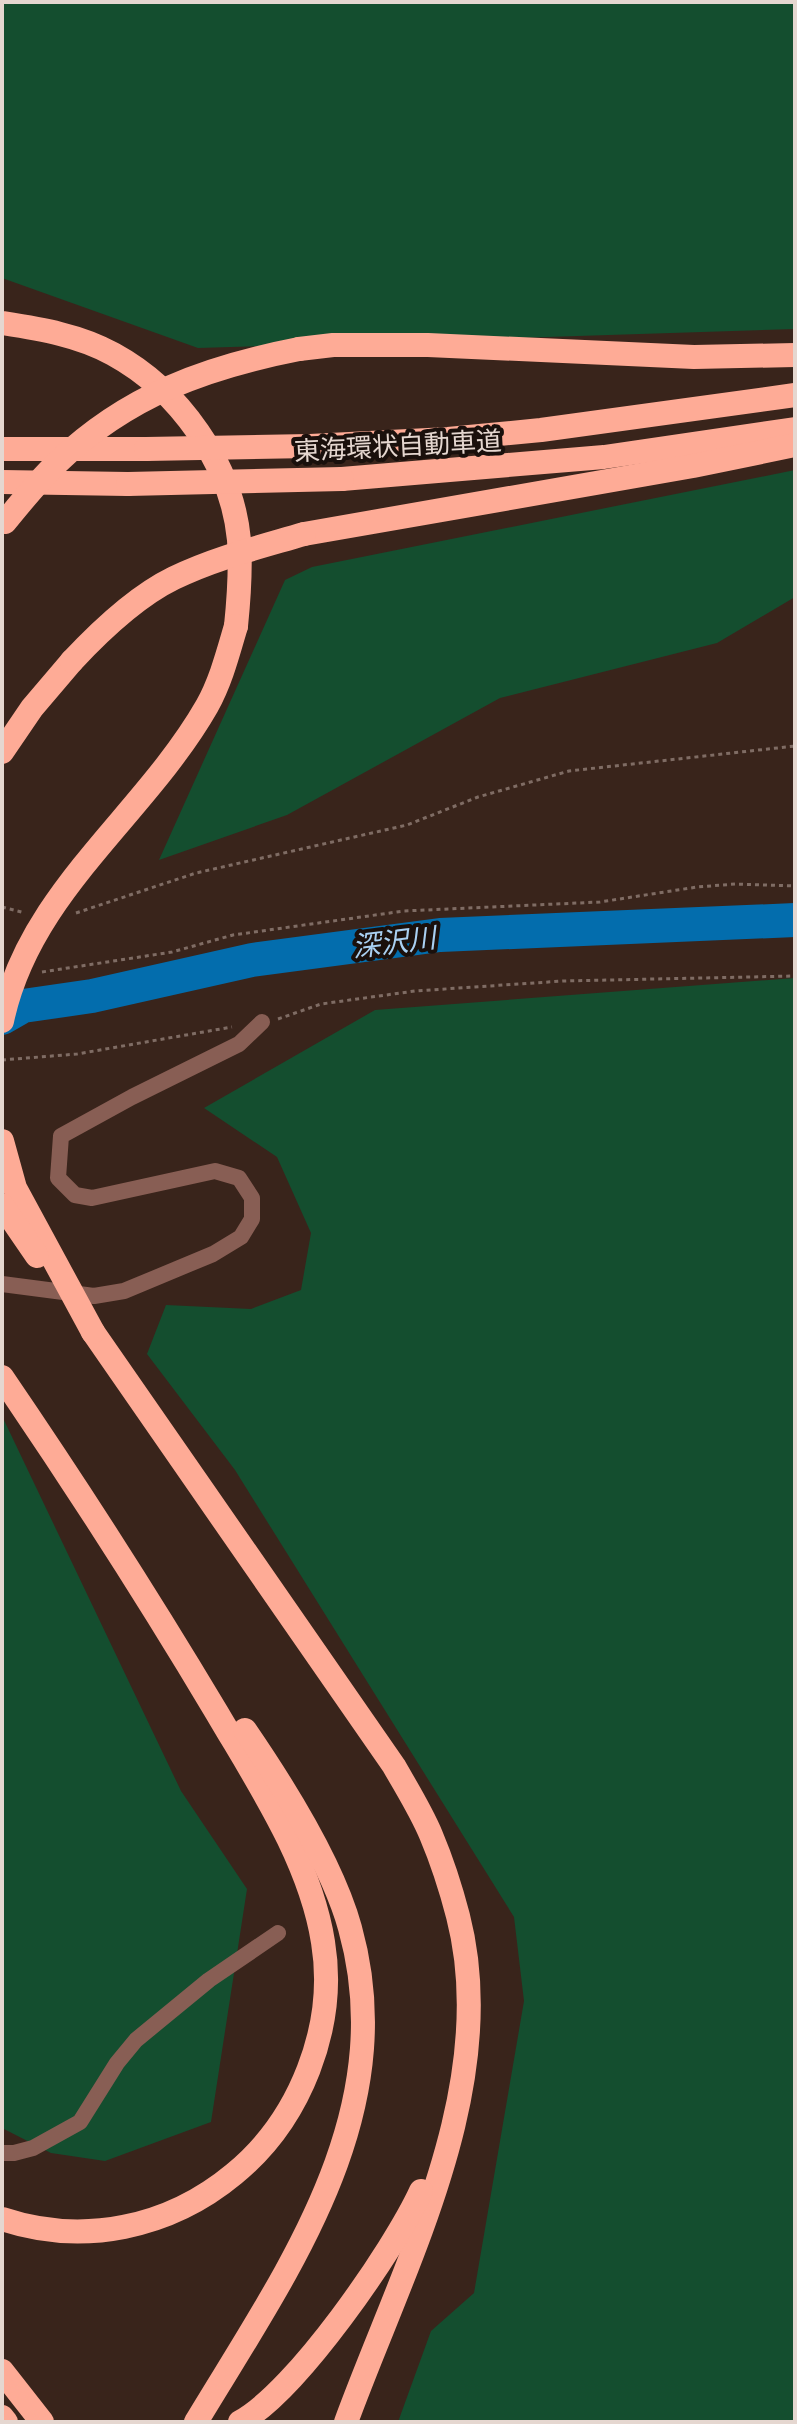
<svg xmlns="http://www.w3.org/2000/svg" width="797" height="2424" font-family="'Source Sans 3','Noto Sans JP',sans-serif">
	<rect width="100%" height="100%" fill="#39241b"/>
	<!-- green -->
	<g fill="#144e2f">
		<path d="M2,2H795V329L198,348L2,278Z"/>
		<path d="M795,470V597L717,643L500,698L287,815L159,860L285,580L312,567Z"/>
		<path d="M795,978V2422H398L431,2331L474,2293L524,2001L514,1917L235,1470L147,1354L166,1305L251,1309L301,1290L311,1233L277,1157L204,1108L375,1010Z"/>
		<path d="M2,1416L181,1791L247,1889L211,2122L105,2161L51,2153L2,2128Z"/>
	</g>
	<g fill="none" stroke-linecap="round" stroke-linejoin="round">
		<!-- river -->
		<path stroke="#036dad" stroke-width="34" d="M2,1018L23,1006L92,996L252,960L440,935L795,920"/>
		<!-- path -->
		<g stroke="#7f6c64" stroke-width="3" stroke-dasharray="4 4" stroke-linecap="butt">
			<path d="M2,907L25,913"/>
			<path d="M76,913L196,873L407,825L478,797L569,771L795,746"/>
			<path d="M42,972L172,952L233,935L404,911L600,902L697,887L735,884L795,886"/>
			<path d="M278,1019L321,1004L415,991L563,981L795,976"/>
			<path d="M2,1060L77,1054L232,1027"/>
		</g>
		<!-- street -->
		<g stroke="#885e54" stroke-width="16">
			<path d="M2,1284L94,1296L124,1291L213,1254L241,1237L252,1219V1198L239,1178L215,1171L92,1198L75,1195L58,1178L61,1136L132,1097L239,1044L262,1022"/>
			<path d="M2,2153H14L33,2148L80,2122L117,2063L136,2040L209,1980L278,1933"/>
		</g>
		<!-- highway -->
		<g stroke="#feab96" stroke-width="24">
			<path d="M2,323C40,329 79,335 113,354C179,390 232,464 239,540C241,569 239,597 236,626"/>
			<path d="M299,349L333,345H428L694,357L795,355"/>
			<path d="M310,446L448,439L541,430L795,395"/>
			<path d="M2,449H146"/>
			<path d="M342,479L604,457L795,429"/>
			<path d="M2,482L128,484"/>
			<path d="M304,534L693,466L795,445"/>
			<path d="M2,752L32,708L72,661"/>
			<path d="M93,1332L394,1766C407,1789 421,1811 431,1835C442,1861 451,1889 458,1916C502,2086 403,2266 346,2422"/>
			<path d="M2,1377C77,1487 149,1599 217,1713C258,1783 310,1860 323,1942C337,2027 300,2120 234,2174C169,2228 83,2246 2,2219"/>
			<path d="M2,2371L42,2422"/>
			<path d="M2,2417L6,2422"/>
			<path d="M196,2422C287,2271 402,2114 350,1928C333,1866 282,1784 245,1730"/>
			<path d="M240,2422C296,2392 394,2250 421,2191"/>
		</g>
		<!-- highway-bridge -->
		<g stroke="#feab96" stroke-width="24">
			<path d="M146,449L310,446"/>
			<path d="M128,484L342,479"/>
			<path d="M5,522C22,501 39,480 58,462C128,395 207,367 299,349"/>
			<path d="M72,661C100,631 137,596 174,578C215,558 260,547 304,534"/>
			<path d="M2,1021C29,892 144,816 207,706C221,681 228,653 236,626"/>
			<path d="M2,1141L15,1188L93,1332"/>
			<path d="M2,1205L37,1256"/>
		</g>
	</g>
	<g text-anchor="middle" stroke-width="8" stroke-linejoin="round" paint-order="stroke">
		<!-- street labels -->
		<g font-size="26" fill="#e5d7d0" stroke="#1a100c">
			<text transform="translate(398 446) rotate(-3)" y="9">東海環状自動車道</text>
		</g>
		<!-- water labels -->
		<g font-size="28" font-style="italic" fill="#a9d0f2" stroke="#1a100c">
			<text transform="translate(394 942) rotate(-7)" y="10">深沢川</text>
		</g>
	</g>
	<!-- border -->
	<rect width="797" height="2424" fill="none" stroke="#e5d7d0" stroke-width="8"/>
</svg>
